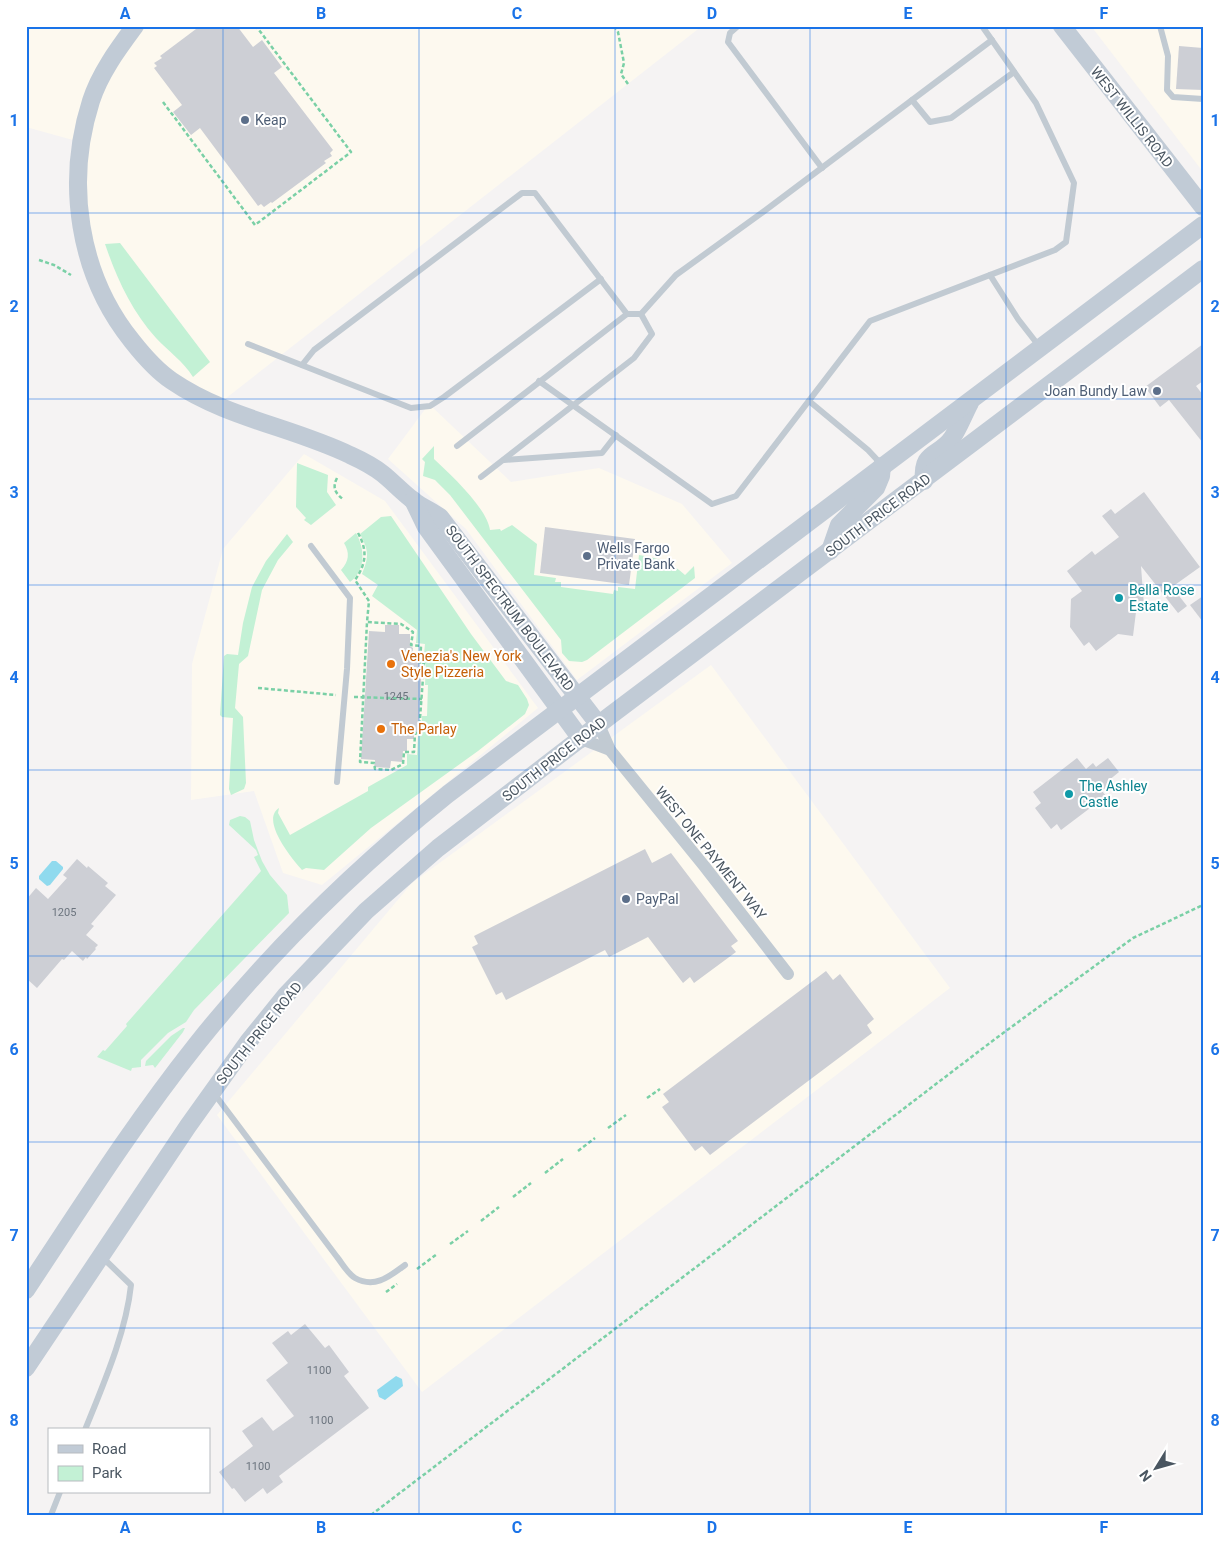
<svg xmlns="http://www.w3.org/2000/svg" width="1229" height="1541" font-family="Roboto,sans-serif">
	<rect width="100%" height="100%" fill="#f5f3f3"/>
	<!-- commercial -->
	<g fill="#fdf9ef">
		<path d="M26,26H702L216,406L171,380L94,275L80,142L26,127Z"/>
		<path d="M1091,26H1203V172Z"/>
		<path d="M429,404L511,482L599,468L682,504L732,563L577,680L466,529L388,459Z"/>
		<path d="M304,454L385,501L538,708L322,885L283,873L254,791L191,800L192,664L223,549Z"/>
		<path d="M711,665L950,988L422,1392L217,1115L412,883Z"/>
	</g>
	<!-- green -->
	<g fill="#c3f1d5">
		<path d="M120,243L210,362L193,377C183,361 168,351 156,338C131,310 117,279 105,244Z"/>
		<path d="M434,446V459C451,475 487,508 490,530L500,529L501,531L512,525L537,544L534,575L556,578L555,582H561V587L613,594L614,590L618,591V587L635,589L639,555C658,558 671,562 685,575L694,566L695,578L587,660L582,662L569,661L562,653L561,640L450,495L435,480L423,476L425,462L422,459Z"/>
		<path d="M297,463L328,475L327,492L336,505L311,525L304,520L306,518L296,507Z"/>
		<path d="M391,516L471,634L506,681L518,685L527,699L529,705L525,714L478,751L371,828L324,870L306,868L302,870C292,859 260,820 279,808L278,813L290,835L368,791V787L407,765V754L417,755L418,735L421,734L422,716H427L428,685H425L426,664H423L425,644L416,643L417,630L372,596L378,585L362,574C369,556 369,551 360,534L381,517Z"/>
		<path d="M356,533C365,549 366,570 350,582L341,570C349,561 350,553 344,543Z"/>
		<path d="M287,534L293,542L278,560L262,590L248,656L239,664L235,708L243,717L246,783L244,789L231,795L229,789L233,718L222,717L220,715L224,656L227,654L238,655L243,623L252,587L266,561Z"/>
		<path d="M240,816L245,817L250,821L254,840L262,861L270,875L287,895L289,913L194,1010L186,1022L168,1033L141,1060V1067L132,1068L131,1071L97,1057L103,1050L105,1051L127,1026L126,1024L261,871L254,857L258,855L256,850L229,825L230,820Z"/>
		<path d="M183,1028H185L183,1032L155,1068L153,1065L145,1066L146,1061L171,1036Z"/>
	</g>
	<!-- water -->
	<g fill="#90daee">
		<path d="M52,861H56L63,867V869L50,885L47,886L39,879V876Z"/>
		<path d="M396,1376L402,1379L403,1386L385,1400L379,1397L377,1390Z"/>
	</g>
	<!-- building -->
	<g fill="#cdcfd5">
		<path d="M200,26H237L253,47L262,40L282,67L274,73L333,150L330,153L332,156L324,161L326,163L272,203L271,202L264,207L261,204L258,206L200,128L191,135L173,112L182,105L154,68L157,66L154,63L162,58L160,56Z"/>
		<path d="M1179,46L1203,48V90L1176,89Z"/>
		<path d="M1203,344V381L1196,386L1203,395V443L1169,400L1160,407L1145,387Z"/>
		<path d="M1144,492L1200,567L1172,587L1187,606L1178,613L1141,566L1144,606L1136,612L1133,636L1118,634L1096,651L1089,642L1084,646L1070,627L1071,599L1082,591L1067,571L1092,551L1095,555L1119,537L1102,516L1111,509L1115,514Z"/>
		<path d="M545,527L635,539L629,585L540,573Z"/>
		<path d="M1203,596V622L1190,605Z"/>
		<path d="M385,625H399V634H410V646L413,648L412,659H419V665H422L418,733H414V739H407V751H403L402,762L391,761L390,768L374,767L375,760L361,759L369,631L385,632Z"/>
		<path d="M1077,758L1086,769L1093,763L1096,767L1108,758L1119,772L1108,781L1110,784L1102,791L1106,796L1061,830L1057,824L1051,829L1035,808L1041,803L1033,792Z"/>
		<path d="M645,849L652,863L671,853L738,941L731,946L736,952L694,983L690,977L683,983L648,937L609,957L605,950L506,1000L502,992L496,995L472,947L478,944L474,936Z"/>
		<path d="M77,859L87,868L88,866L108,883L105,886L116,895L91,924L94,926L86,935L98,945L95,948L96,949L87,959L86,957L83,961L72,951L64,960L62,959L37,988L26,978V900L36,888L48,899L67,878L63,875Z"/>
		<path d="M826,971L833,980L840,974L874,1019L867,1025L872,1033L710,1155L702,1146L695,1151L662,1107L669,1102L663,1094Z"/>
		<path d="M305,1324L325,1348L329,1345L349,1372L344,1376L369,1408L279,1476L283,1482L267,1494L263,1488L245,1502L234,1488L232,1489L219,1472L253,1446L242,1431L262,1417L273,1431L294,1416L266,1380L288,1363L272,1343L288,1331L291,1335Z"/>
	</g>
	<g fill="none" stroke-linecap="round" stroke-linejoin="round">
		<!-- path -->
		<g stroke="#7ad0a6" stroke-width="2.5" stroke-dasharray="4 2.5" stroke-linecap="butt">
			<path d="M614,26L618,32L624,63L621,74L628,84"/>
			<path d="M163,102L255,225L351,152L256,26"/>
			<path d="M39,260L54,265L71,275"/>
			<path d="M337,478C332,488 335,493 344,500"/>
			<path d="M358,533C368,551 366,564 355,580L369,601L367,622L401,624L413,632L411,645L421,646L420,664H424L419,732L415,734L414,752H404L403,764L391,770L375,769L374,763L360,762L367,622"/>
			<path d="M258,688L336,695"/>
			<path d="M354,697L422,699"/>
			<path d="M647,1098L660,1089"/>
			<path d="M608,1128L626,1115"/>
			<path d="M578,1151L595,1138"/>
			<path d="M545,1173L563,1159"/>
			<path d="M513,1197L531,1183"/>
			<path d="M481,1221L499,1207"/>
			<path d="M450,1244L468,1231"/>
			<path d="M417,1269L437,1254"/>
			<path d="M386,1292L397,1284"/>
			<path d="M371,1515L995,1039L1133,938L1203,905"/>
		</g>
		<!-- lane -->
		<g stroke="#c1cad2" stroke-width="6">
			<path d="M738,26L730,33L728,42L822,168"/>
			<path d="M1160,26L1168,56L1167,90L1173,97L1203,99"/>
			<path d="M912,100L930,122L951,118L1014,72"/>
			<path d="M990,275L1018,319L1039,346"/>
			<path d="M248,344L411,408L430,406L444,397L601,279"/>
			<path d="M302,365L314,350L522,193H535L627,314"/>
			<path d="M539,381L712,504L736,496L870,321L1055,250L1066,242L1074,183L1036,103L982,26"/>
			<path d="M809,401L868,450L882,465"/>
			<path d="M457,446L627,314H641L676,275L763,212L992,40"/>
			<path d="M504,460L602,453L616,435"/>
			<path d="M481,477L634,358L652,334L641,314"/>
			<path d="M311,546L350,598L347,669L337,782"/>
			<path d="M213,1092L337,1257C342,1263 348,1274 355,1278C375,1289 390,1276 405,1265"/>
			<path d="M85,1430C103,1385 126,1333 131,1285L101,1256"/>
			<path d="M51,1515L60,1492"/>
		</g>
		<!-- street -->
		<g stroke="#c1cad2" stroke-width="12">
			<path d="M599,725L610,750L705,867L788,974"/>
			<path d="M581,739L610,750"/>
		</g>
		<!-- secondary -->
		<g stroke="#c1cbd6" stroke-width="18">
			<path d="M135,26C118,49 100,73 91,101C65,182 78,274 132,341C143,355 157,371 172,381C226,418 292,427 350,455C361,460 373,466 383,474C393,482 403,493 414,501C422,507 431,511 440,517L599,725"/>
			<path d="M1062,26L1203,207"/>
			<path d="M924,481C921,450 939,457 952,438C959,428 964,414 970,403"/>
			<path d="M413,500L426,527L581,739"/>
			<path d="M830,551L839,525L876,488L881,476L882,466"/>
			<path d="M26,1290C81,1207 134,1123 196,1045C270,952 356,868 448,794L1203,225"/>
			<path d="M26,1368L188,1126L248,1042L286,995L366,911L438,848L611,715L1203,269"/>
		</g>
	</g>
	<!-- grid -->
	<path fill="none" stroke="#1a73e8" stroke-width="1" stroke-opacity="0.55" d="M223,26V1515M419,26V1515M615,26V1515M810,26V1515M1006,26V1515M26,213H1203M26,399H1203M26,585H1203M26,770H1203M26,956H1203M26,1142H1203M26,1328H1203"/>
	<!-- markers -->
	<g fill="#5c6f8a" stroke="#fff" stroke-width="2">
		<circle cx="245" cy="120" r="5"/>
		<circle cx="1157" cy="391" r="5"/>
		<circle cx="587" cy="556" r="5"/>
		<circle cx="626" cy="899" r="5"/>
	</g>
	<g fill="#0f9aa8" stroke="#fff" stroke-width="2">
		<circle cx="1119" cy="598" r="5"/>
		<circle cx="1069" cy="794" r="5"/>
	</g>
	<g fill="#e8710a" stroke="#fff" stroke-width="2">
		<circle cx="391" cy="664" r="5"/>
		<circle cx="381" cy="729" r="5"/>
	</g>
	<g text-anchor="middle" stroke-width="4" stroke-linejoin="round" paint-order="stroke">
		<!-- number labels -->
		<g font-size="11" fill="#6b747e">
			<text x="396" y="700">1245</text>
			<text x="64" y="916">1205</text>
			<text x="319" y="1374">1100</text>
			<text x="321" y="1424">1100</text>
			<text x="258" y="1470">1100</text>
		</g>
		<!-- street labels -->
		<g font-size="14" fill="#4a5661" stroke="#fff">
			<text transform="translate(1132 117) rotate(52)" y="5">WEST WILLIS ROAD</text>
			<text transform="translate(878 515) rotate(-37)" y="5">SOUTH PRICE ROAD</text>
			<text transform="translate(510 608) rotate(53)" y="5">SOUTH SPECTRUM BOULEVARD</text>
			<text transform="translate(554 759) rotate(-38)" y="5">SOUTH PRICE ROAD</text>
			<text transform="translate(711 853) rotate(51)" y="5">WEST ONE PAYMENT WAY</text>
			<text transform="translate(259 1033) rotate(-51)" y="5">SOUTH PRICE ROAD</text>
		</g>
		<!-- service labels -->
		<g font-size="14" fill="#4e5e75" stroke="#fff" text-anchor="start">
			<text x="255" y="125">Keap</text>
			<text x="1147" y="396" text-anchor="end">Joan Bundy Law</text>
			<text x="597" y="553">Wells Fargo<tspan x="597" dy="16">Private Bank</tspan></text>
			<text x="636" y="904">PayPal</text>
		</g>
		<!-- culture labels -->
		<g font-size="14" fill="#0d838f" stroke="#fff" text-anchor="start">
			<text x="1129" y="595">Bella Rose<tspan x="1129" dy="16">Estate</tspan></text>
			<text x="1079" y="791">The Ashley<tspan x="1079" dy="16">Castle</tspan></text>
		</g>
		<!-- food labels -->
		<g font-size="14" fill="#c56008" stroke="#fff" text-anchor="start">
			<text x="401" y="661">Venezia's New York<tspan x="401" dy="16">Style Pizzeria</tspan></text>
			<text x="391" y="734">The Parlay</text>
		</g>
	</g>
	<!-- border -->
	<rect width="1229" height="1541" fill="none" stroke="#ffffff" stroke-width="55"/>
	<!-- legend -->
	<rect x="48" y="1428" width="162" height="65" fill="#ffffff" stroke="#b7bbc0"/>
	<rect x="58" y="1445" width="25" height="8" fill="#c1cbd6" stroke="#b7bbc0"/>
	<text x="92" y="1454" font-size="15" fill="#4a5661">Road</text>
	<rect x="58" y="1466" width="25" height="15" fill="#c3f1d5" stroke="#b7bbc0"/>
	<text x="92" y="1478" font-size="15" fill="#4a5661">Park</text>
	<!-- north arrow -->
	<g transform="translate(1156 1468) rotate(233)" stroke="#ffffff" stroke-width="4" paint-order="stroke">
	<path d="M0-4L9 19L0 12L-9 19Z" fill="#4a5661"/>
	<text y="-8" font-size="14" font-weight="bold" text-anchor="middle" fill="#4a5661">N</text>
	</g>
	<rect x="28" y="28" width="1174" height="1486" fill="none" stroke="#1a73e8" stroke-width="2"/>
	<g font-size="16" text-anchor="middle" font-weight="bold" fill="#1a73e8">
		<text x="125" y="19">A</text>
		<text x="321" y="19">B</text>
		<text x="517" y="19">C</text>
		<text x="712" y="19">D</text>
		<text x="908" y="19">E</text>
		<text x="1104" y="19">F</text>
		<text x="14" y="126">1</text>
		<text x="1215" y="126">1</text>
		<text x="14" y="312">2</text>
		<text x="1215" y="312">2</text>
		<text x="14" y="498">3</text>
		<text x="1215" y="498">3</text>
		<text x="14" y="683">4</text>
		<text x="1215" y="683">4</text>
		<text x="14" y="869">5</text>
		<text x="1215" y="869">5</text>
		<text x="14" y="1055">6</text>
		<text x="1215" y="1055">6</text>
		<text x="14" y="1241">7</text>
		<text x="1215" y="1241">7</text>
		<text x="14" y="1426">8</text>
		<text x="1215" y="1426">8</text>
		<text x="125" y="1533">A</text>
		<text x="321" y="1533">B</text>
		<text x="517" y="1533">C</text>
		<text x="712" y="1533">D</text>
		<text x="908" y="1533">E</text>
		<text x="1104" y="1533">F</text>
	</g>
</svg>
